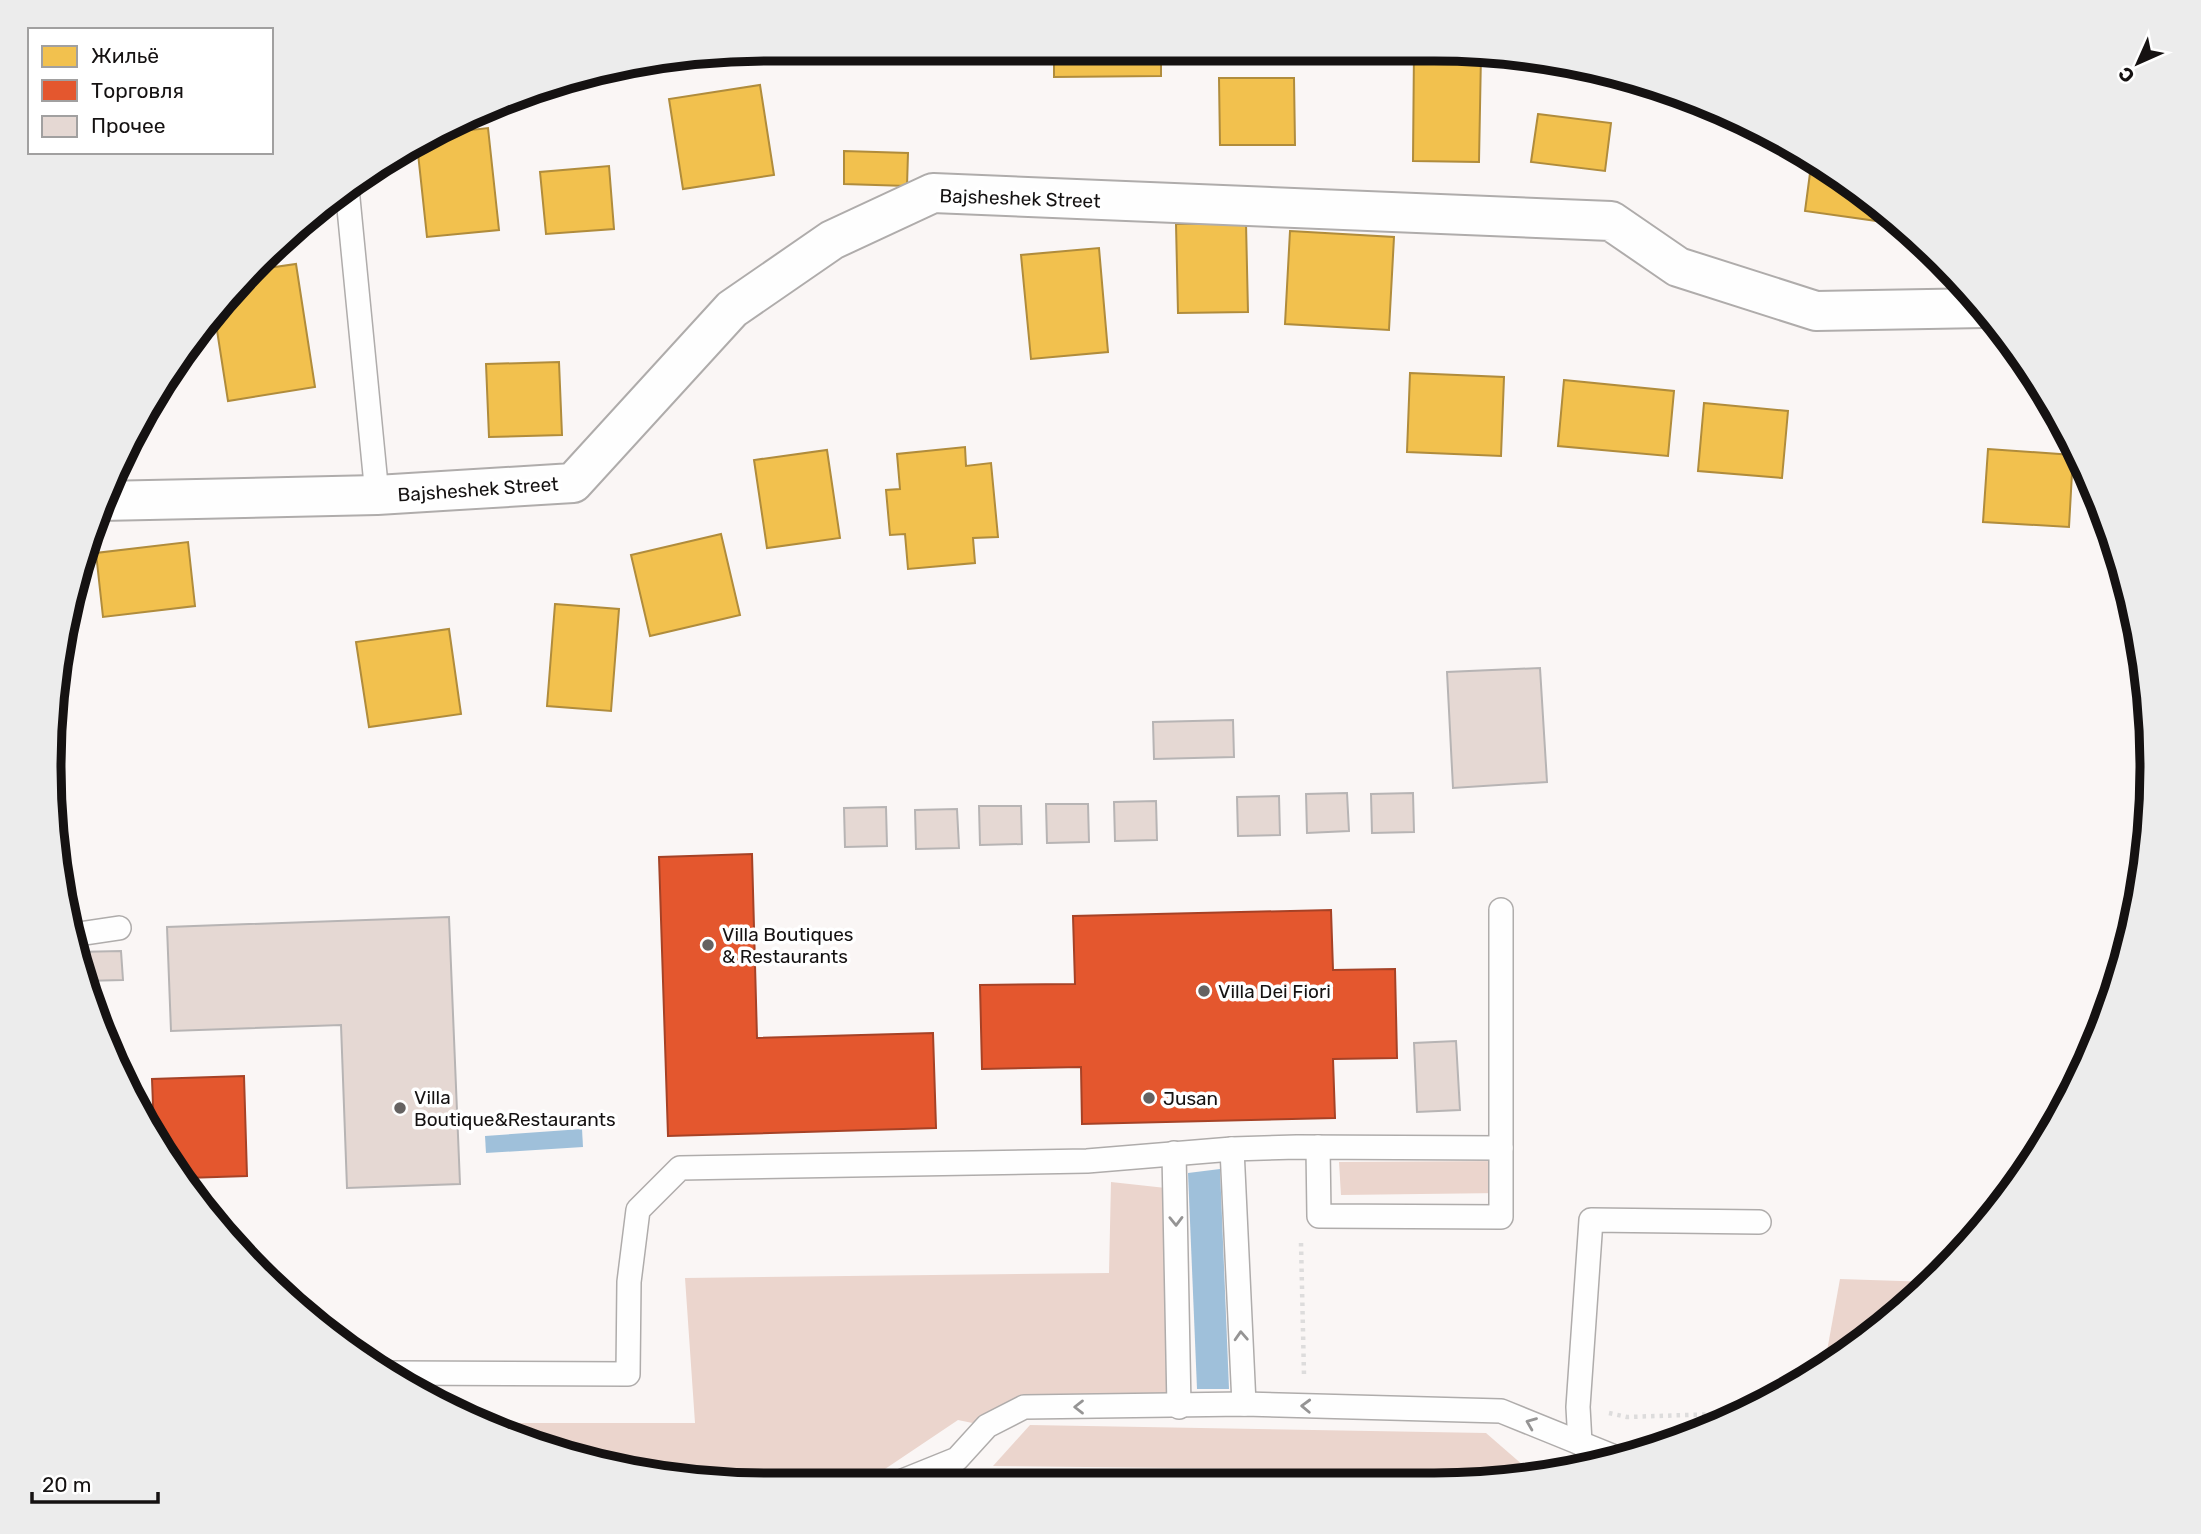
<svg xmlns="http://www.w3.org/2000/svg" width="2201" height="1534" font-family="Rubik,sans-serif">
	<rect width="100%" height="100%" fill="#faf6f5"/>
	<!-- green -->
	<g fill="#ebd5cd">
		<path d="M1500,1161L1501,1193L1341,1195L1339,1162Z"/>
		<path d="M1111,1182L1175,1189L1179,1407H1024L987,1426L958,1420L885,1469L675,1476L582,1461L480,1423H695L685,1278L1109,1273Z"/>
		<path d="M1840,1279L1931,1282L1908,1307L1825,1362Z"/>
		<path d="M1030,1425L1486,1433L1531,1472L993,1466Z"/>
	</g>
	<!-- water -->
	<g fill="#9fc0da">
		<path d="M582,1129L583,1147L486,1153L485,1136Z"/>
		<path d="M1220,1169L1229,1389H1197L1188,1173Z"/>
	</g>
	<!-- homes -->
	<g fill="#f2c14e" stroke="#b08c3c" stroke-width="2">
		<path d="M1054,49H1161V76L1054,77Z"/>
		<path d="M1414,49L1481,54L1479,162L1413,161Z"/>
		<path d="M1219,78H1294L1295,145H1220Z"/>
		<path d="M760,85L774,175L683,189L669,99Z"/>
		<path d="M1538,114L1611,123L1605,171L1531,162Z"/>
		<path d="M488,128L499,230L427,237L417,144L436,134Z"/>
		<path d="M844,151L908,153L907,186L844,184Z"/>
		<path d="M1812,158L1871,198L1885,211L1884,222L1805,211Z"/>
		<path d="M609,166L614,229L546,234L540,172Z"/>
		<path d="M1246,223L1248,312L1178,313L1176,224Z"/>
		<path d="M1290,231L1394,237L1389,330L1285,324Z"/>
		<path d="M1099,248L1108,352L1031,359L1021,255Z"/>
		<path d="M296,264L315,387L228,401L214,311L227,294L254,270Z"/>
		<path d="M559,362L562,435L489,437L486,364Z"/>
		<path d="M1410,373L1504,377L1501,456L1407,452Z"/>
		<path d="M1564,380L1674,391L1668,456L1558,446Z"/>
		<path d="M1704,403L1788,411L1782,478L1698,471Z"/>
		<path d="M965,447L966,466L991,463L998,537L973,538L975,563L908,569L905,534L890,535L886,490L900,489L897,454Z"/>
		<path d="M1988,449L2073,455L2069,527L1983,522Z"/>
		<path d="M827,450L840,538L767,548L754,460Z"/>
		<path d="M721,534L740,615L650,636L631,555Z"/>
		<path d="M188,542L195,606L103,617L96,553Z"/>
		<path d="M555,604L619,609L611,711L547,706Z"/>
		<path d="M449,629L461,714L369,727L356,642Z"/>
	</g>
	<!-- shops -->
	<g fill="#e4572e" stroke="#a64226" stroke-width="2">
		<path d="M752,854L757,1038L933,1033L936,1128L668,1136L659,857Z"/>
		<path d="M1331,910L1333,970L1395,969L1397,1058L1333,1059L1335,1118L1082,1124L1081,1067L982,1069L980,985L1075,984L1073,916Z"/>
		<path d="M244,1076L247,1176L186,1178L154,1131L152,1079Z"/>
	</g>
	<!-- building -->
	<g fill="#e5d8d3" stroke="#b7b4b4" stroke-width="2">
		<path d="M1540,668L1547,782L1453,788L1447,672Z"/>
		<path d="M1233,720L1234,757L1154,759L1153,722Z"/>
		<path d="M1347,793L1349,831L1307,833L1306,794Z"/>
		<path d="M1413,793L1414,832L1372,833L1371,794Z"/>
		<path d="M1279,796L1280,835L1238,836L1237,797Z"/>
		<path d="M1156,801L1157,840L1115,841L1114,802Z"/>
		<path d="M1046,804H1088L1089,842L1047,843Z"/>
		<path d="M979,806H1021L1022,844L980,845Z"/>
		<path d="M886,807L887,846L845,847L844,808Z"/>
		<path d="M957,809L959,848L916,849L915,810Z"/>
		<path d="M449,917L460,1184L347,1188L341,1025L171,1031L167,927Z"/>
		<path d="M121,951L123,980L83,981L76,952Z"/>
		<path d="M1456,1041L1460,1110L1417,1112L1414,1043Z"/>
	</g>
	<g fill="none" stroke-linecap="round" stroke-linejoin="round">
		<defs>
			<g id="service">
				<path d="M347,188L377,495"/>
				<path d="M72,935L119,928"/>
				<path d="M1318,1147L1319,1216L1501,1217V910"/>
				<path d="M1232,1149L1244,1404"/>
				<path d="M1174,1153L1179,1407"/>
				<path d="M389,1373L628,1374L629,1282L638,1210L680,1168L1087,1161L1232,1149L1297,1147L1501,1148"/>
				<path d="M1580,1443L1578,1407L1591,1220L1759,1222"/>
				<path d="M900,1482L957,1459L987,1426L1024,1407L1244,1404L1501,1411L1617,1458"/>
			</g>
			<path id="minor" d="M101,501L377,495L573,483L732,309L832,240L933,193L1611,221L1678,267L1816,311L1984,308"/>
		</defs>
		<!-- service casing -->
		<use href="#service" stroke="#afacab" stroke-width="26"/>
		<!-- minor casing -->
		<use href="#minor" stroke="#afacab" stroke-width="42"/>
		<!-- path -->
		<g stroke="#dddcdc" stroke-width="4.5" stroke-dasharray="3.5 5" stroke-linecap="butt">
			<path d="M1301,1243L1304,1375"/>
			<path d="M1609,1413L1627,1417L1748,1413"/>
		</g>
		<!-- service -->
		<use href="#service" stroke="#fefefe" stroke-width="23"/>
		<!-- minor -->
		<use href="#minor" stroke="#fefefe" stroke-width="38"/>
	</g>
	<!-- one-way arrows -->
	<defs><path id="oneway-chevron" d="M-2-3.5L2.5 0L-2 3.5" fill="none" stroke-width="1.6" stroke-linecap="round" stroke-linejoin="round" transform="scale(1.75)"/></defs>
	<g stroke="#959494">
		<use href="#oneway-chevron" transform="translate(1176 1221) rotate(89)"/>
		<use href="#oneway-chevron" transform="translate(1241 1336) rotate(-93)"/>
		<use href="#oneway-chevron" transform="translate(1306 1406) rotate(-178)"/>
		<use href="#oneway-chevron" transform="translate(1079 1407) rotate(-180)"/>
		<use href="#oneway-chevron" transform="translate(1531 1423) rotate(-158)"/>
	</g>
	<!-- markers -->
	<g fill="#656261" stroke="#fff" stroke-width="2.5">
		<circle cx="708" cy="945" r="7"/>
		<circle cx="1204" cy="991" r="7"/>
		<circle cx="1149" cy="1098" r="7"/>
		<circle cx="400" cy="1108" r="7"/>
	</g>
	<g text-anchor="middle" stroke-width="7" stroke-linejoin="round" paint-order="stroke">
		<!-- street labels -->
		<g font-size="19" fill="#151212" stroke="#fff">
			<text transform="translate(1020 198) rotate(2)" y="7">Bajsheshek Street</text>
			<text transform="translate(478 489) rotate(-4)" y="7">Bajsheshek Street</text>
		</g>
		<!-- poi labels -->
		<g font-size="19" fill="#151212" stroke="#fff" text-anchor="start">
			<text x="722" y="941">Villa Boutiques<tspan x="722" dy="22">&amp; Restaurants</tspan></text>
			<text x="1218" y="998">Villa Dei Fiori</text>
			<text x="414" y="1104">Villa<tspan x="414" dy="22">Boutique&amp;Restaurants</tspan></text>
			<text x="1163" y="1105">Jusan</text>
		</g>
	</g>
	<!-- crop -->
	<path d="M0 0H2201V1534H0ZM767 61H1434A706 706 0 0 1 2140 767V767A706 706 0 0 1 1434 1473H767A706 706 0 0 1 61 767V767A706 706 0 0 1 767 61Z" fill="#ececec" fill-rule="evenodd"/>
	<path fill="none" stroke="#151212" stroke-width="9" d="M767 61H1434A706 706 0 0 1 2140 767V767A706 706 0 0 1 1434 1473H767A706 706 0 0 1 61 767V767A706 706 0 0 1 767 61Z"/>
	<!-- legend -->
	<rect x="28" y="28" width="245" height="126" fill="#ffffff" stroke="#a1a0a0" stroke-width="2"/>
	<rect x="42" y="46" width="35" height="21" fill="#f2c14e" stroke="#a1a0a0" stroke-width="2"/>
	<text x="91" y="63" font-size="21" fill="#151212">Жильё</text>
	<rect x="42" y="80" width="35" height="21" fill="#e4572e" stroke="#a1a0a0" stroke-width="2"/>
	<text x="91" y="98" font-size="21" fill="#151212">Торговля</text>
	<rect x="42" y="116" width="35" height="21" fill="#e5d8d3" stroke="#a1a0a0" stroke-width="2"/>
	<text x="91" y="133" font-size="21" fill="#151212">Прочее</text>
	<!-- north arrow -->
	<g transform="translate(2138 63) rotate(225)" stroke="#ffffff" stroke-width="5" paint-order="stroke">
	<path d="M0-5L12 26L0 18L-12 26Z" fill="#151212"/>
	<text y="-10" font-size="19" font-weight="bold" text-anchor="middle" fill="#151212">С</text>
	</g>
	<!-- scale -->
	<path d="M32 1492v10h126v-10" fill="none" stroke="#151212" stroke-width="3.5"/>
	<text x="42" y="1492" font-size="21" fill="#151212" stroke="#ffffff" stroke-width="5" paint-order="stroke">20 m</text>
</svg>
